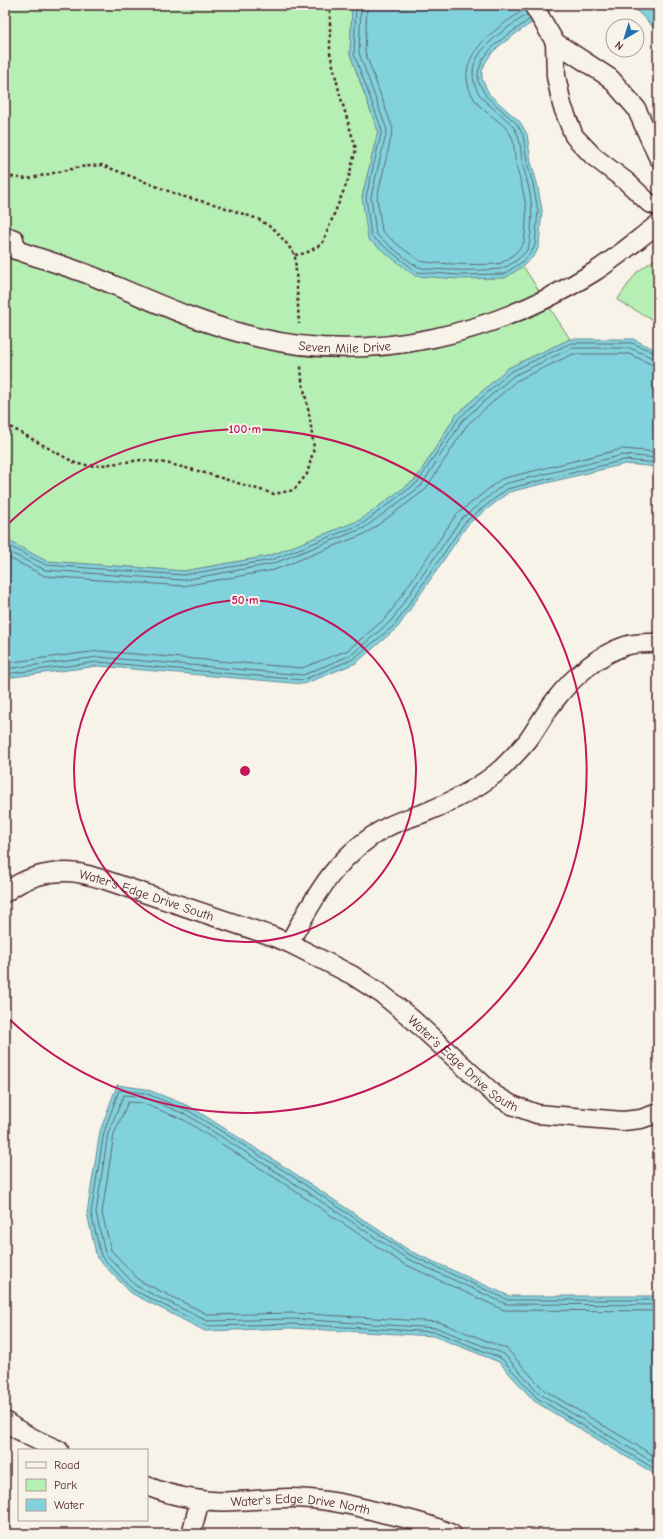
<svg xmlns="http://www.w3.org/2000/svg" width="663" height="1539" font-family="'Comic Neue',sans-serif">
	<rect width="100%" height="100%" fill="#f7f3e8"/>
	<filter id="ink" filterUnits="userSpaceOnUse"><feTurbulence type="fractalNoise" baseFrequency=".025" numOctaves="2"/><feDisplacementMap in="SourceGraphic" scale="8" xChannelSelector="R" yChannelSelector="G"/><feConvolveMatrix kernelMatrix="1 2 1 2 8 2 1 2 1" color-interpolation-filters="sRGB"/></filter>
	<g filter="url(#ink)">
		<!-- green -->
		<g fill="#b6efb3" stroke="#80876f">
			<path d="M5,5H352L350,54L378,131L362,197L505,278L523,266L570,339L508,368L456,415L416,479L360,520L269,556L184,571L46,561L5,539Z"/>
			<path d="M658,257V323L617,300L637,272Z"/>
		</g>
		<!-- water -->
		<g fill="#81d2dc" stroke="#6b8a95">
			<path d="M352,5H559L521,30L499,46L491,54L485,63L482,71V79L489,94L520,122L527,134L531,162L537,183L542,210L539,246L535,255L523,266L505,278L459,279L415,276L368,239L362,197L378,131L350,54Z"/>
			<path d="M631,5H658V32Z"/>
			<path d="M570,339H633L658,351V467L625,464L509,492L468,524L398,627L356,663L304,684L98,666L5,678V539L46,561L184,571L269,556L360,520L416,479L456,415L508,368Z"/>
			<path d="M117,1085L146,1089L191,1107L288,1169L410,1251L509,1296H658V1476L534,1401L499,1362L434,1336L291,1328L205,1331L131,1293L97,1258L87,1213L100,1131Z"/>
		</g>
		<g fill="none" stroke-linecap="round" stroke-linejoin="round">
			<!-- shore -->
			<g stroke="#606772" stroke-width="1">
				<path d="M356,5L354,54L382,130L366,197L371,236L417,272L459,275L504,274L521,263L531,253L535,245L538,210L533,184L527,162L523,135L517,124L486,96L478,81V72L482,61L489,51L497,43L530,19"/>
				<path d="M361,5L359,53L387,130L371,197L376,234C381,239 414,266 419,267C428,270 440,269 449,270C458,270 497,271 503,268C511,265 522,257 527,250C530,245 530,238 531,232C533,207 531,193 524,170C520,157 522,142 516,131C503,109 472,103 473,72C473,49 509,26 527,15"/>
				<path d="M367,5L365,52L393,129L377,198L382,231C387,236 415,259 421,261C429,264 494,266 501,263C509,259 520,250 524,242C525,232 527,219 526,209C525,193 519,179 516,164C514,155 515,143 511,135C503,121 487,115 478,104C445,62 493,30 524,10"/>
				<path d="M5,544L46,565L183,575L271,560L362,524L418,482L459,418L510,372L571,343H632L658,354"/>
				<path d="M5,550L45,570L183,580L272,564L364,528L421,486L462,421L513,376L572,348H630L653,358L658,359"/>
				<path d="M5,556L45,576L183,586L274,570L367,533L425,490L467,425L516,381L573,354H629L651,364L658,365"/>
				<path d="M5,663L99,651L302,668L348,650L387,617L456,515L501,479L622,449L658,452"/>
				<path d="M5,669L98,657L303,675L351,655L391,621L461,519L504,484L623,455L658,458"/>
				<path d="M5,674L98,662L303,680L353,659L395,625L465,522L507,489L624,460L658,463"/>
				<path d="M658,1300H508L408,1254L286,1172L189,1111L145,1093L119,1090L104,1132L91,1213L101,1256L133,1290L206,1326L291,1324L436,1332L501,1358L537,1398L658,1471"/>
				<path d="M658,1305L506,1304L406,1258L283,1176L187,1115L144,1097L124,1095L108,1133L96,1213L105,1253L136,1286L207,1321L292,1319L437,1328L504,1354L540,1394L658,1465"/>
				<path d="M658,1311L504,1310L402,1263L280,1181L184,1120L142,1103L128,1102L114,1134L102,1213L111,1250L140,1281L209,1315L292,1313L439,1322L507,1349L544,1390L658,1458"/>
			</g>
			<defs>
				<g id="street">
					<path d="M533,5L555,42L610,78L636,108L658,157"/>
					<path d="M555,42L556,76L562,105L574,136L593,156L627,182L649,203L658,206"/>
					<path d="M5,236L14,239L16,250"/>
					<path id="s1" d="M16,250C42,259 69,267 95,277C149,300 203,325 260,338C374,365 497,333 594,272C616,258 637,240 658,224"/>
					<path id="s2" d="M658,643C647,643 636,642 625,646C598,655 573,677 556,699C546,711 538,726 529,739C521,749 511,759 502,768C480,788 451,802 424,813C412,817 398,821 387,827C336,855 316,895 289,943L352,975L383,995L411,1018L495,1095L512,1105L537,1114L623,1121L641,1119L658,1113"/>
					<path id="s3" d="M5,893C24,877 53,869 78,873C86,874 94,877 102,879L272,936L289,943"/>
					<path d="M5,1421C22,1434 40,1442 59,1450"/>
					<path id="s4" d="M147,1486C173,1497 208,1503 236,1501C253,1501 270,1498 288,1498C322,1498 353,1505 386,1514C410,1519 430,1524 452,1534"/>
					<path d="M191,1534L200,1500"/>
				</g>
			</defs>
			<!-- street casing -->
			<use href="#street" stroke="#4a1f2b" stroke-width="21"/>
			<!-- path -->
			<g stroke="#4a1f2b" stroke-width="2.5" stroke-dasharray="3 3" stroke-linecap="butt">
				<path d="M5,176L27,179L80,167L102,165L181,196L217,205L258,219L275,230L287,244L295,255L299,324"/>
				<path d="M295,255L306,253L322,244L348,180L356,149L340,95L330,53V10L327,5"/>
				<path d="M5,424L77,464L95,466L141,460L166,463L198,471L274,494L294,490L307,474L314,448L309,413L302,380L301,365"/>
			</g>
			<!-- street -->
			<use href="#street" stroke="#f7f3e8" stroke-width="18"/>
		</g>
	</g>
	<!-- distance rings -->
	<g fill="none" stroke="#c2185b" stroke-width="2">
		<circle cx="245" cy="771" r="171"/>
		<path d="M5 527A342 342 0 1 1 5 1015"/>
	</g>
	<g text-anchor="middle" stroke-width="4" stroke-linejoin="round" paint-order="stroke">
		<!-- street labels -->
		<g font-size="13" fill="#4a1f2b" stroke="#f7f3e8">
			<text dy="5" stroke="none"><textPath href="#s1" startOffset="345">Seven Mile Drive</textPath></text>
			<text dy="5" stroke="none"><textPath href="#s3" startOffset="150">Water's Edge Drive South</textPath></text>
			<text dy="5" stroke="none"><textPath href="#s2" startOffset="707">Water's Edge Drive South</textPath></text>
			<text dy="5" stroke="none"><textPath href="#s4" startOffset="156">Water's Edge Drive North</textPath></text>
		</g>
	</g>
	<circle cx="245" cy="771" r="6" fill="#c2185b" stroke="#f7f3e8" stroke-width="2"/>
	<g font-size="12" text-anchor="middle" font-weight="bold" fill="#c2185b" stroke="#f7f3e8" stroke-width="4" stroke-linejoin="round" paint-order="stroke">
		<text x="245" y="433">100 m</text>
		<text x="245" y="604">50 m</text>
	</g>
	<!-- margin -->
	<rect width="663" height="1539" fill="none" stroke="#f7f3e8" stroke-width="20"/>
	<rect x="10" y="10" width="643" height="1519" fill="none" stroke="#4a1f2b" stroke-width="1.5" filter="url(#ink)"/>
	<!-- legend -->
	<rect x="18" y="1449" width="130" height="72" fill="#f7f3e8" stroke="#b29e9c"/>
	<rect x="26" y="1462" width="20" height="6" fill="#f7f3e8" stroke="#b29e9c"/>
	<text x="54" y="1469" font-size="12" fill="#4a1f2b">Road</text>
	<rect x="26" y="1479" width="20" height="12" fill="#b6efb3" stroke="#b29e9c"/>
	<text x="54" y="1489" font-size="12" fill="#4a1f2b">Park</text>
	<rect x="26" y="1499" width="20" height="12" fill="#81d2dc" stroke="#b29e9c"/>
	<text x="54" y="1509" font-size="12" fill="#4a1f2b">Water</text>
	<!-- north arrow -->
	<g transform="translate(625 38) rotate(218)"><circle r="19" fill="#f7f3e8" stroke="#b29e9c"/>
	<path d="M0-3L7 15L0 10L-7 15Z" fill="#1f6fb2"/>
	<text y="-6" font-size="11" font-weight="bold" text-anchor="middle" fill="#4a1f2b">N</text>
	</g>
</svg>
